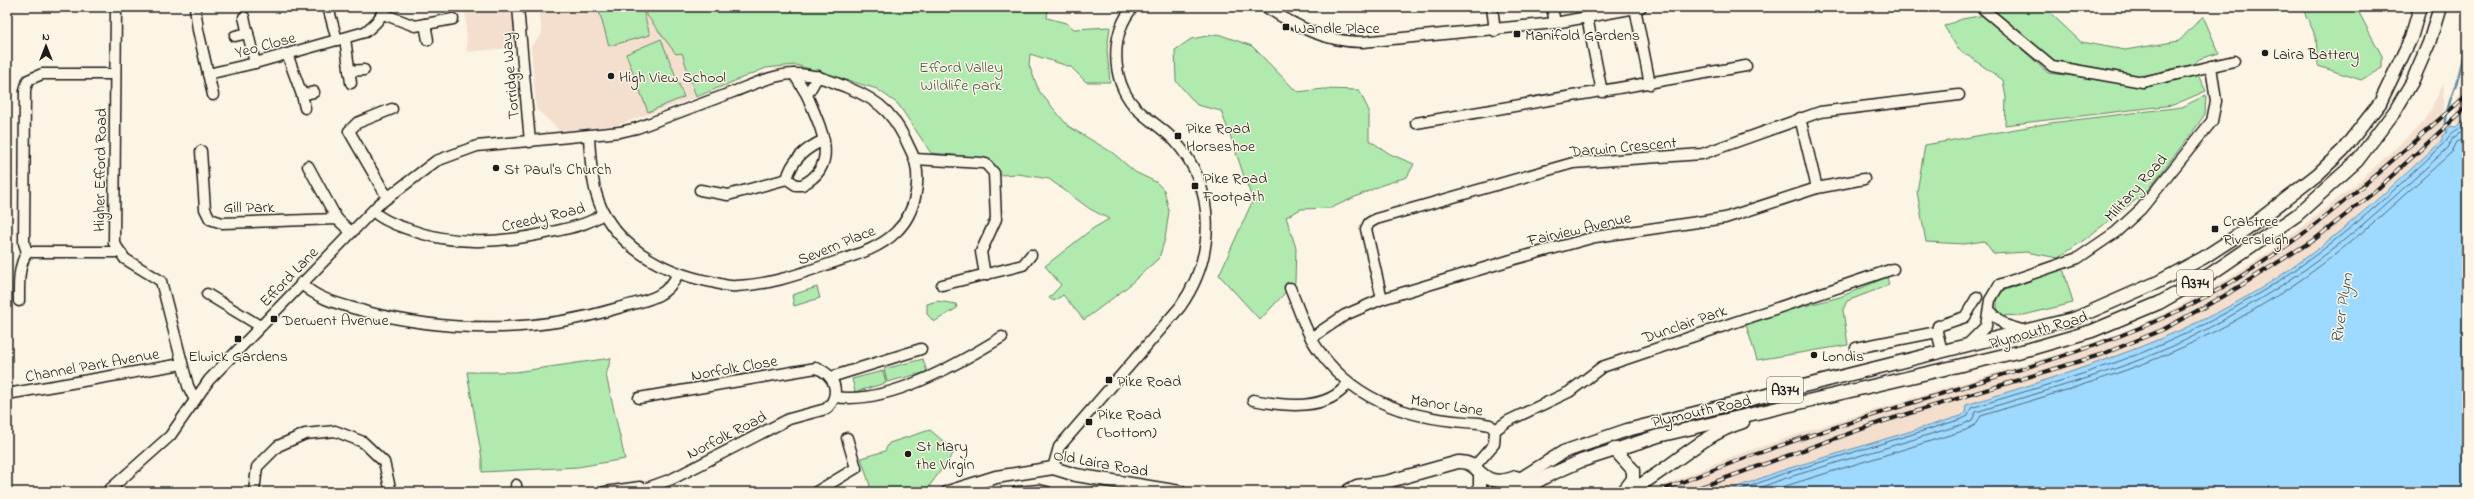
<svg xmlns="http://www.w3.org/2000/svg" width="2474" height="499" font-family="'Indie Flower',sans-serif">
	<rect width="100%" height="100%" fill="#fcf5e5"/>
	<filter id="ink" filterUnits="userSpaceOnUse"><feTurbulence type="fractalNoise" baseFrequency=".025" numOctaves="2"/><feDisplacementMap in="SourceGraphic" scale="8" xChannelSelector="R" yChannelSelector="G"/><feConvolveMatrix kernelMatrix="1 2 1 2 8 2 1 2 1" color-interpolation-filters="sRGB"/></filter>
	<g filter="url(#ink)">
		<!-- built -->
		<g fill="#f4dfce">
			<path d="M465,7H517L521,47L467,52Z"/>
			<path d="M539,7H643L645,13L676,54L682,53L696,97L618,125L560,131L536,109L531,46L542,34Z"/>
			<path d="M2444,82L2442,141L2338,233L2295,266L2247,296L2191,327L2105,362L1966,405L1965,413L1961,416L1780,471L1724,492H1649L1730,457L1828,424L2086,345L2132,329L2188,301L2234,275L2271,251L2357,183L2425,121Z"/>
			<path d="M2467,87V117L2456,127L2457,97Z"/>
		</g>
		<!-- green -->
		<g fill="#b0eaae" stroke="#668365">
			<path d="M598,7H642L650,35L609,46Z"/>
			<path d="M643,7H1048L1047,18L1066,23L1074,29L1110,27L1107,50L1110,82H1086L1071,67L1030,54L1029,65L1039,91L1068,126L1113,153L1135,172L1156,182L1164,190L1169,211L1165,239L1159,258L1126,288L1084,320L1063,295L1054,301L1049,298L1061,285L1045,266L1092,229L1109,219L1090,209L1049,179L1018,174L1000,175L994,164L984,158L931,153L898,104L877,89L796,65L766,68L696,97L682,53L676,54L645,13Z"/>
			<path d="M1989,7H2044L2081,42L2125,50L2179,41L2203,16L2219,53L2199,59L2194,64L2142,76L2053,60Z"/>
			<path d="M2302,7H2356L2382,56V68L2361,80L2318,66L2316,37Z"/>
			<path d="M1985,15L2048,73L2150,85L2198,75L2206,91L2173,105L2005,125L2006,98L2003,80L1958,49L1944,26L1962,19Z"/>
			<path d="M1218,34L1252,46L1297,92L1324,89L1359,90L1369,111V140L1390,154L1414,164L1407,177L1382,185L1331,208L1301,209L1286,217L1296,248L1295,282L1260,320L1219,275L1253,200C1241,171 1233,140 1221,111L1197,105L1176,81L1175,50L1191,39Z"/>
			<path d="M661,39L684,97L648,112L626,54Z"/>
			<path d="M2206,95L2205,114L2192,133L2146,192L2084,240L2058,258L2026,252L1994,254L1984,241L1964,244L1926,242L1917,192L1925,145L2050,123L2182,107Z"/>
			<path d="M2063,268L2073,303L2020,316L2000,315C1995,305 1996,300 2003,291Z"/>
			<path d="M1887,277L1889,285L1847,301L1843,310L1848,345L1757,360L1746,325L1789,310L1840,297Z"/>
			<path d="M817,287L820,298L794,306L792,295Z"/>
			<path d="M937,301L956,304L957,308L934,322L927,314V304Z"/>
			<path d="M611,358L606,375L625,459L578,467L482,472V459L467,372H515Z"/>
			<path d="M923,359L927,372L887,382L884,369Z"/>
			<path d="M883,371L886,383L855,392L852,379Z"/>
			<path d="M930,430L955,451L925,492H872L861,458L885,451L889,443Z"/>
		</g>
		<!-- water -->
		<path fill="#9ed9ff" stroke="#6a8da4" d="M2467,117V492H1724L1780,471L1961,416L1965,413L1966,405C2081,369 2197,336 2296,265C2348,228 2394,184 2442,141V136L2451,126L2456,127Z"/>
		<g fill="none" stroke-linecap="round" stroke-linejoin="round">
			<!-- shore -->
			<g stroke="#506877" stroke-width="1">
				<path d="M1735,492L1782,474L1962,419L1968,416L1971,408C2045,385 2123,365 2193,330C2245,304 2295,273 2340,236C2376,208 2410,175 2444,144C2453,128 2455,134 2467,122"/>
				<path d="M1749,492L1783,479L1964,424L1972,420L1976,412C2049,389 2127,370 2196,335C2231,316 2267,296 2300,273C2353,237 2400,191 2448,148L2454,137L2467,129"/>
				<path d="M1766,492L1966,430L1975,425L1981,416C2054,393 2129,374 2198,340C2234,322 2271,301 2305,277C2357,240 2404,195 2452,152L2457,142L2467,138"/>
			</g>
			<!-- stream -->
			<path stroke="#6a8da4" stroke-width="2.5" d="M2446,132C2444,111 2452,97 2458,78C2463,64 2464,47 2467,32"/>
			<defs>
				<g id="minor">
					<path d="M116,7L114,243L125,259L161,281L188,386L195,400"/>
					<path d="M195,7L198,30L213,95"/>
					<path d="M328,7L337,40"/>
					<path d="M518,7L530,142"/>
					<path d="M1266,7C1295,26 1326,42 1362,42L1555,23L1641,7"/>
					<path d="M1492,7L1495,31"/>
					<path d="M1552,7L1555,23"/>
					<path d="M1981,7L2052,66L2143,82L2234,61"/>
					<path d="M1635,8L1650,84"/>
					<path d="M383,14L415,26L453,19"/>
					<path d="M244,17L255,63"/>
					<path d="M1587,17L1602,92"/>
					<path d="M425,24L428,40"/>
					<path d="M235,36L248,33"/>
					<path d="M345,38L351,83"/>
					<path d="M287,54L302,95L305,108"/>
					<path d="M349,71L364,70"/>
					<path d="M208,74L255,63L365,32C374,25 382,18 384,7"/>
					<path d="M794,74L807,95"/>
					<path d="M818,76L807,95C820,127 842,165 802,185H796L787,179C792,159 806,148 824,140"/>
					<path d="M302,95L314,92"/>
					<path d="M1800,118L1817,188"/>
					<path d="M1416,123L1746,66"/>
					<path d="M201,151L205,209L210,219L222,223L337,219L351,232"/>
					<path d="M915,159L982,163L986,164L994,173L996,219L981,252L985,275"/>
					<path d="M308,166L337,219"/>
					<path d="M700,190L728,195L787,179"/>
					<path d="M387,197L349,131L357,123L392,109"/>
					<path d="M373,211C381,219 393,224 405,228C455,247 504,243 556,231C573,227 590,224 604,213"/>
					<path d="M27,252L24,243L25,90L28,80L42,74H115"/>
					<path d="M27,252H118"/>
					<path d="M301,283C319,301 344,305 367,312C451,333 535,333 618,308C645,300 665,300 678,274"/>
					<path d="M942,285L1023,265L1031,255"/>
					<path d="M1290,288C1299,309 1306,334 1320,352C1358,405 1417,420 1479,423L1490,425L1495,430L1494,444L1474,467"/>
					<path d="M207,294L260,326"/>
					<path d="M1382,299L1366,229L1369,223L1376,219L1573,163L1702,154L1820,112L1959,95"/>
					<path d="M19,301C19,284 18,267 27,252"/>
					<path d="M1990,311L2005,325L2025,331"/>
					<path d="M1311,338L1345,315L1382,299L1511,260L1595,237L1725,218L1817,188L1864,179"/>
					<path d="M1968,344L1986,326L1990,300L1999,285L2078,258L2116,232L2141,209L2212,121L2216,101L2211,66"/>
					<path d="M1856,348L1937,332"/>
					<path d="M1942,351L1937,332L1938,326L1965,317L1977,297"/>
					<path d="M831,377L921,349"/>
					<path d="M7,394L182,364"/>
					<path d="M835,397C888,405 958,364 1002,337"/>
					<path d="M1253,400C1283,406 1328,412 1348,383"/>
					<path d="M1495,430L1508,421L1569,392L1602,367L1893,269"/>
					<path d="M1053,468L1059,447L1180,307C1216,256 1217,189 1175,141C1163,128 1146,119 1134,106C1111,79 1110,34 1133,7"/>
					<path d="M516,485L517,492"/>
					<path d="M107,492L170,436L209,380L378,205L436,161L477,146L620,132L637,128C669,116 701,104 733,92C752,85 774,74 795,74C813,74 829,80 846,87C883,101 896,117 912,153C923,177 916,213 896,232C877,251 848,257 823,266C794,276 767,285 736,286C729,287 720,284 712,282C664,273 610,245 596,193C591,175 590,155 589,137"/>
					<path d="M254,492L257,467L278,446L305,434L335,431L363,442L384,462L391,492"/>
					<path d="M605,492L640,487L644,489L672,479L789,419L826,409C842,395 835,374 816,368L639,398"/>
					<path d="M816,492L856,468L847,438"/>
					<path d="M1017,492L1039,490L1047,492"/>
				</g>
				<g id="major">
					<path d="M1614,449L1633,470V479L1623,492"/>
					<path d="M1349,490L1357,486L1386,482L1458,462C1482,460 1478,491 1516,477"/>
					<path d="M948,492L996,477L1053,468L1076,475L1180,492"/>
					<path d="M1480,492V475"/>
					<path d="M1499,492L1563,452L1627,430L2076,318L2158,282L2203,258L2246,230L2318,174L2343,150L2380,103L2411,38L2420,7"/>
					<path d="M1520,492L1545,477L1581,461L1658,436L2030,349L2092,331L2159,303L2212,273L2297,215L2357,161L2395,111L2412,82L2429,43L2440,7"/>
					<path d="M1628,492C1667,472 1700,435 1743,422"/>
				</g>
			</defs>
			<!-- minor casing -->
			<use href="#minor" stroke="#1c1c1c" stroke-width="13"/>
			<!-- major casing -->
			<use href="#major" stroke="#1c1c1c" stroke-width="15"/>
			<!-- minor -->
			<use href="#minor" stroke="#fcf5e5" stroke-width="10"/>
			<!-- major -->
			<use href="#major" stroke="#fcf5e5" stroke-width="12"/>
			<defs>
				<g id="rail">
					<path d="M1658,492C1762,448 1871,416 1979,382C2051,360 2123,339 2190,305C2295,252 2379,172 2467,95"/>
					<path d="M1687,492L1881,422L2103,354L2162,330L2224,296L2315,239L2372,194L2467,107"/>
				</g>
			</defs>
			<!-- rail casing -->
			<use href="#rail" stroke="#1c1c1c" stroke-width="4"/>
			<!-- rail -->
			<use href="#rail" stroke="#fcf5e5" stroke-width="2.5" stroke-dasharray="8" stroke-linecap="butt"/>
		</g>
	</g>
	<!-- markers -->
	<g fill="#1c1c1c" stroke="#fcf5e5" stroke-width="1.5">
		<rect x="1282" y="23" width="8" height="8" rx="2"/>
		<rect x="1513" y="30" width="8" height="8" rx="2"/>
		<circle cx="2265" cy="53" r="4"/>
		<circle cx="611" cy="76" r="4"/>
		<rect x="1174" y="132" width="8" height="8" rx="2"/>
		<circle cx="496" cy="168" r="4"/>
		<rect x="1191" y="182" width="8" height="8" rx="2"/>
		<rect x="2211" y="225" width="8" height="8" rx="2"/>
		<rect x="270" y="315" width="8" height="8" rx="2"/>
		<rect x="234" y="335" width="8" height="8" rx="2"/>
		<circle cx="1814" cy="355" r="4"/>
		<rect x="1105" y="376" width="8" height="8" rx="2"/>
		<rect x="1085" y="418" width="8" height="8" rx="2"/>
		<circle cx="908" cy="454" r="4"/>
	</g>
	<g text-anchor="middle" stroke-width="3" stroke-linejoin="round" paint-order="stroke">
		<!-- shield labels -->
		<g fill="#fcf5e5" stroke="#5f5d58" stroke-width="1">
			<rect x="2177" y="270" width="36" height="26" rx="3"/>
			<rect x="1767" y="377" width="36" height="26" rx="3"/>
		</g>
		<g font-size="15" font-weight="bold" fill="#1c1c1c">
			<text x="2195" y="288">A374</text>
			<text x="1785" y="395">A374</text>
		</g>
		<!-- poi labels -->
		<g font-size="16" fill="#1c1c1c" stroke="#fcf5e5" text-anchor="start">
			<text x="1294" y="33">Wandle Place</text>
			<text x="1525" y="40">Manifold Gardens</text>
			<text x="2273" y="59">Laira Battery</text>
			<text x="619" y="82">High View School</text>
			<text x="1186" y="133">Pike Road<tspan x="1186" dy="18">Horseshoe</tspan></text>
			<text x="504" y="174">St Paul's Church</text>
			<text x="1203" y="183">Pike Road<tspan x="1203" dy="18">Footpath</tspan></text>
			<text x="2223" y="226">Crabtree<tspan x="2223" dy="18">Riversleigh</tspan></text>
			<text x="282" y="325">Derwent Avenue</text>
			<text x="238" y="361" text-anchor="middle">Elwick Gardens</text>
			<text x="1822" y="361">Londis</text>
			<text x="1117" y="386">Pike Road</text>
			<text x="1097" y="419">Pike Road<tspan x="1097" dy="18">(bottom)</tspan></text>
			<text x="916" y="451">St Mary<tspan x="916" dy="18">the Virgin</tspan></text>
		</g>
		<!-- street labels -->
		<g font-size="16" fill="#1c1c1c" stroke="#fcf5e5">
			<text transform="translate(265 44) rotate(-15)" y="6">Yeo Close</text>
			<text transform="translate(509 76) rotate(-95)" y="6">Torridge Way</text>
			<text transform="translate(1623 146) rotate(-5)" y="6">Darwin Crescent</text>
			<text transform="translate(99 170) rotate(-89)" y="6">Higher Efford Road</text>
			<text transform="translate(2135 187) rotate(-48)" y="6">Military Road</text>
			<text x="249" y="212">Gill Park</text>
			<text transform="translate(543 216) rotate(-13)" y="6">Creedy Road</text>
			<text transform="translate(1579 228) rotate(-13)" y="6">Fairview Avenue</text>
			<text transform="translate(836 244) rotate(-22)" y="6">Severn Place</text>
			<text transform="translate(288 276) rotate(-46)" y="6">Efford Lane</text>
			<text transform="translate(1684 323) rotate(-19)" y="6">Dunclair Park</text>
			<text transform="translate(2038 329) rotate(-16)" y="6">Plymouth Road</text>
			<text transform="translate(92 364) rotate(-10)" y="6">Channel Park Avenue</text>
			<text transform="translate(734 367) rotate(-10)" y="6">Norfolk Close</text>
			<text transform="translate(1447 404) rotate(9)" y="6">Manor Lane</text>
			<text transform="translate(1701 410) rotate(-13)" y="6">Plymouth Road</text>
			<text transform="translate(726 434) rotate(-27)" y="6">Norfolk Road</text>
			<text transform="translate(1101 462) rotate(10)" y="6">Old Laira Road</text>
		</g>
		<!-- park labels -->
		<g font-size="16" fill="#485a48" stroke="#fcf5e5">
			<text x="961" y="72">Efford Valley<tspan x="961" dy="18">Wildlife park</tspan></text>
		</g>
		<!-- water labels -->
		<g font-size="17" font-style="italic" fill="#435560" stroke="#fcf5e5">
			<text transform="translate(2341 308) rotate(-81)" y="6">River Plym</text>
		</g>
	</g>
	<!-- margin -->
	<rect width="2474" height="499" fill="none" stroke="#fcf5e5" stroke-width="24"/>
	<rect x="12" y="12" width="2450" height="475" fill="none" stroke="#1c1c1c" stroke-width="1.5" filter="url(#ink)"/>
	<!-- north arrow -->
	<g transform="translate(46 46)" stroke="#fcf5e5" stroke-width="3" paint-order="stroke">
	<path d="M0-3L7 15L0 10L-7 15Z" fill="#1c1c1c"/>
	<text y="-6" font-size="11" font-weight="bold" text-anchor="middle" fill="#1c1c1c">N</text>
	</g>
</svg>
